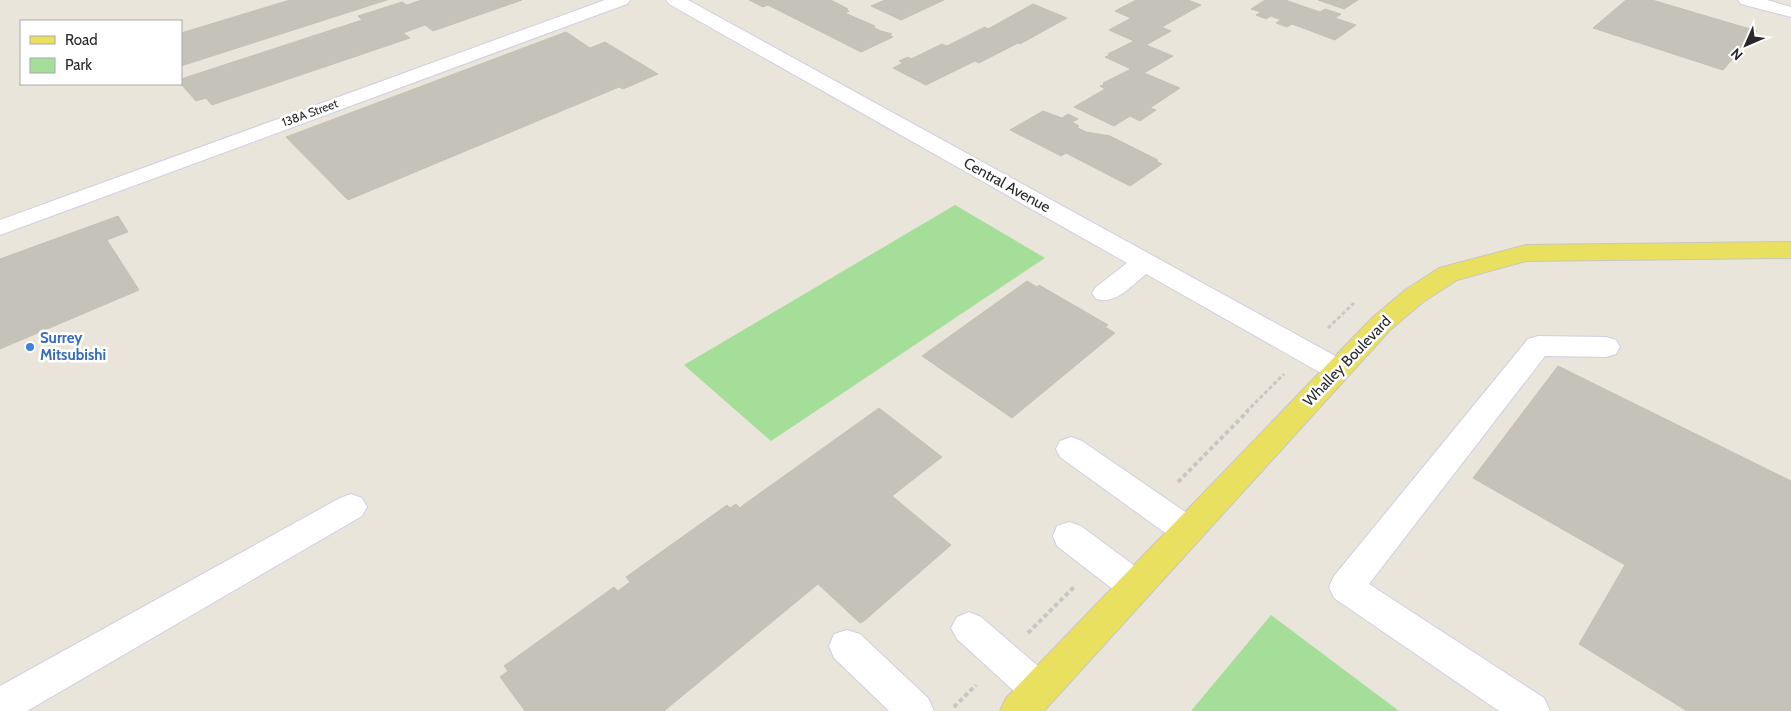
<svg xmlns="http://www.w3.org/2000/svg" width="1791" height="711" font-family="Cabin,sans-serif">
	<rect width="100%" height="100%" fill="#eae5da"/>
	<!-- green -->
	<g fill="#a4de98">
		<path d="M955,205L1045,258L771,441L684,365Z"/>
		<path d="M1271,615L1399,711H1191Z"/>
	</g>
	<!-- building -->
	<g fill="#c5c2b9" stroke="#c4c1b4">
		<path d="M290,0H387L181,66V33Z"/>
		<path d="M421,0H522L433,31L425,25L403,33L410,38L212,105L206,98L196,101L181,84V79L362,20L358,16L402,2L407,5Z"/>
		<path d="M749,0H831L848,9L846,10L849,11L845,13L875,26L873,27L881,31L892,34L889,35L893,37L861,52L768,5L763,7Z"/>
		<path d="M885,0H944L901,20L871,6Z"/>
		<path d="M1136,0H1188L1201,5L1162,27L1171,31L1146,45L1173,56L1144,73L1180,88L1150,108L1156,110L1140,121L1130,116L1114,126L1074,107L1105,89L1100,86L1105,84L1103,83L1131,69L1105,57L1110,55L1108,54L1134,41L1109,30L1131,18L1115,11Z"/>
		<path d="M1265,0H1285L1320,12L1325,9L1341,14L1335,18L1356,25L1335,40L1292,24L1287,27L1276,23L1281,20L1271,16L1266,19L1256,15L1261,12L1251,9Z"/>
		<path d="M1318,0H1358L1344,9Z"/>
		<path d="M1626,0H1652L1757,31L1723,70L1593,28Z"/>
		<path d="M1033,4L1067,18L1020,44L1018,43L979,63L975,61L926,85L893,68L903,63L899,61L908,57L911,59L942,44L947,46L985,27L988,29Z"/>
		<path d="M566,32L590,48L605,42L658,74L623,89L619,87L348,200L286,137Z"/>
		<path d="M1043,111L1062,118L1068,114L1078,119L1072,122L1079,126L1076,127L1086,132L1110,136L1158,160L1156,161L1162,164L1130,186L1066,153L1061,156L1010,130Z"/>
		<path d="M118,216L128,232L107,240L139,290L0,349V259Z"/>
		<path d="M1027,281L1037,287L1039,285L1108,325L1105,327L1115,333L1012,418L922,356Z"/>
		<path d="M1558,366L1791,481V711H1687L1579,644L1625,565L1473,478Z"/>
		<path d="M879,408L942,457L892,496L951,545L864,621L742,506Z"/>
		<path d="M736,504L740,508L742,506L864,621L860,623L818,584L664,711H525L500,677L508,671L504,666L614,587L618,591L630,582L626,577L727,505L730,508Z"/>
	</g>
	<g fill="none" stroke-linecap="round" stroke-linejoin="round">
		<defs>
			<g id="minor">
				<path d="M605,0H630L627,4L0,235V220Z"/>
				<path d="M666,0H688L1348,363L1352,370L1348,377L1338,380L1328,377L1146,274C1131,286 1116,305 1096,299L1092,293L1096,287L1127,263L669,4Z"/>
				<path d="M1738,0H1767L1791,7V17L1741,4Z"/>
				<path d="M1538,336L1606,337L1616,340L1620,347L1616,354L1606,357L1545,356L1369,584L1544,698L1550,711H1499L1334,598L1329,587L1334,576L1528,339Z"/>
				<path d="M1071,437L1082,441L1197,520L1202,530L1197,540L1186,544L1175,540L1060,457L1056,449L1060,441Z"/>
				<path d="M351,494L362,498L367,507L362,516L27,711H0V686L340,498Z"/>
				<path d="M1069,522L1081,526L1147,575L1152,586L1147,597L1135,601L1123,597L1057,546L1053,536L1057,526Z"/>
				<path d="M969,612L981,617L1052,678L1057,690L1052,702L1039,708L1026,702L957,639L951,628L957,617Z"/>
				<path d="M847,630L860,634L928,698L934,711H889L834,658L829,646L834,634Z"/>
			</g>
			<path id="major" d="M1791,242V258L1526,261L1457,280L1423,302L1390,330L1044,711H1000L1006,698L1372,318L1405,290L1439,268L1526,245Z"/>
		</defs>
		<!-- minor casing -->
		<use href="#minor" stroke="#cfcfe0" stroke-width="2"/>
		<!-- major casing -->
		<use href="#major" stroke="#c7c7c7" stroke-width="2"/>
		<!-- path-far1 -->
		<g stroke="#c7c7c7" stroke-width="3" stroke-dasharray="4 2.5" stroke-linecap="butt">
			<path d="M1328,328L1354,303"/>
			<path d="M1246,412L1284,374"/>
		</g>
		<!-- path -->
		<g stroke="#c7c7c7" stroke-width="4" stroke-dasharray="4.5 3" stroke-linecap="butt">
			<path d="M1178,482L1248,411"/>
			<path d="M1028,633L1075,586"/>
			<path d="M954,707L976,685"/>
		</g>
		<!-- minor -->
		<use href="#minor" fill="#fff" fill-rule="evenodd"/>
		<!-- major -->
		<use href="#major" fill="#e9e05f" fill-rule="evenodd"/>
	</g>
	<!-- markers -->
	<circle fill="#3f7fe0" stroke="#fff" stroke-width="2" cx="30" cy="347" r="5"/>
	<g text-anchor="middle" stroke-width="5" stroke-linejoin="round" paint-order="stroke">
		<!-- far-street labels -->
		<g font-size="12" fill="#282828" stroke="#fff">
			<text transform="translate(310 113) rotate(-20)" y="4">138A Street</text>
		</g>
		<!-- street labels -->
		<g font-size="15" fill="#282828" stroke="#fff">
			<text transform="translate(1007 185) rotate(29)" y="5">Central Avenue</text>
			<text transform="translate(1347 361) rotate(-46)" y="5">Whalley Boulevard</text>
		</g>
		<!-- shop labels -->
		<g font-size="15" font-weight="bold" fill="#366cbe" stroke="#fff" text-anchor="start">
			<text x="40" y="343">Surrey<tspan x="40" dy="17">Mitsubishi</tspan></text>
		</g>
	</g>
	<!-- legend -->
	<rect x="20" y="20" width="162" height="65" fill="#ffffff" stroke="#a9a9a9"/>
	<rect x="30" y="36" width="25" height="8" fill="#e9e05f" stroke="#a9a9a9"/>
	<text x="65" y="45" font-size="15" fill="#282828">Road</text>
	<rect x="30" y="58" width="25" height="15" fill="#a4de98" stroke="#a9a9a9"/>
	<text x="65" y="70" font-size="15" fill="#282828">Park</text>
	<!-- north arrow -->
	<g transform="translate(1746 45) rotate(225)" stroke="#ffffff" stroke-width="4" paint-order="stroke">
	<path d="M0-4L9 19L0 12L-9 19Z" fill="#282828"/>
	<text y="-8" font-size="14" font-weight="bold" text-anchor="middle" fill="#282828">N</text>
	</g>
</svg>
